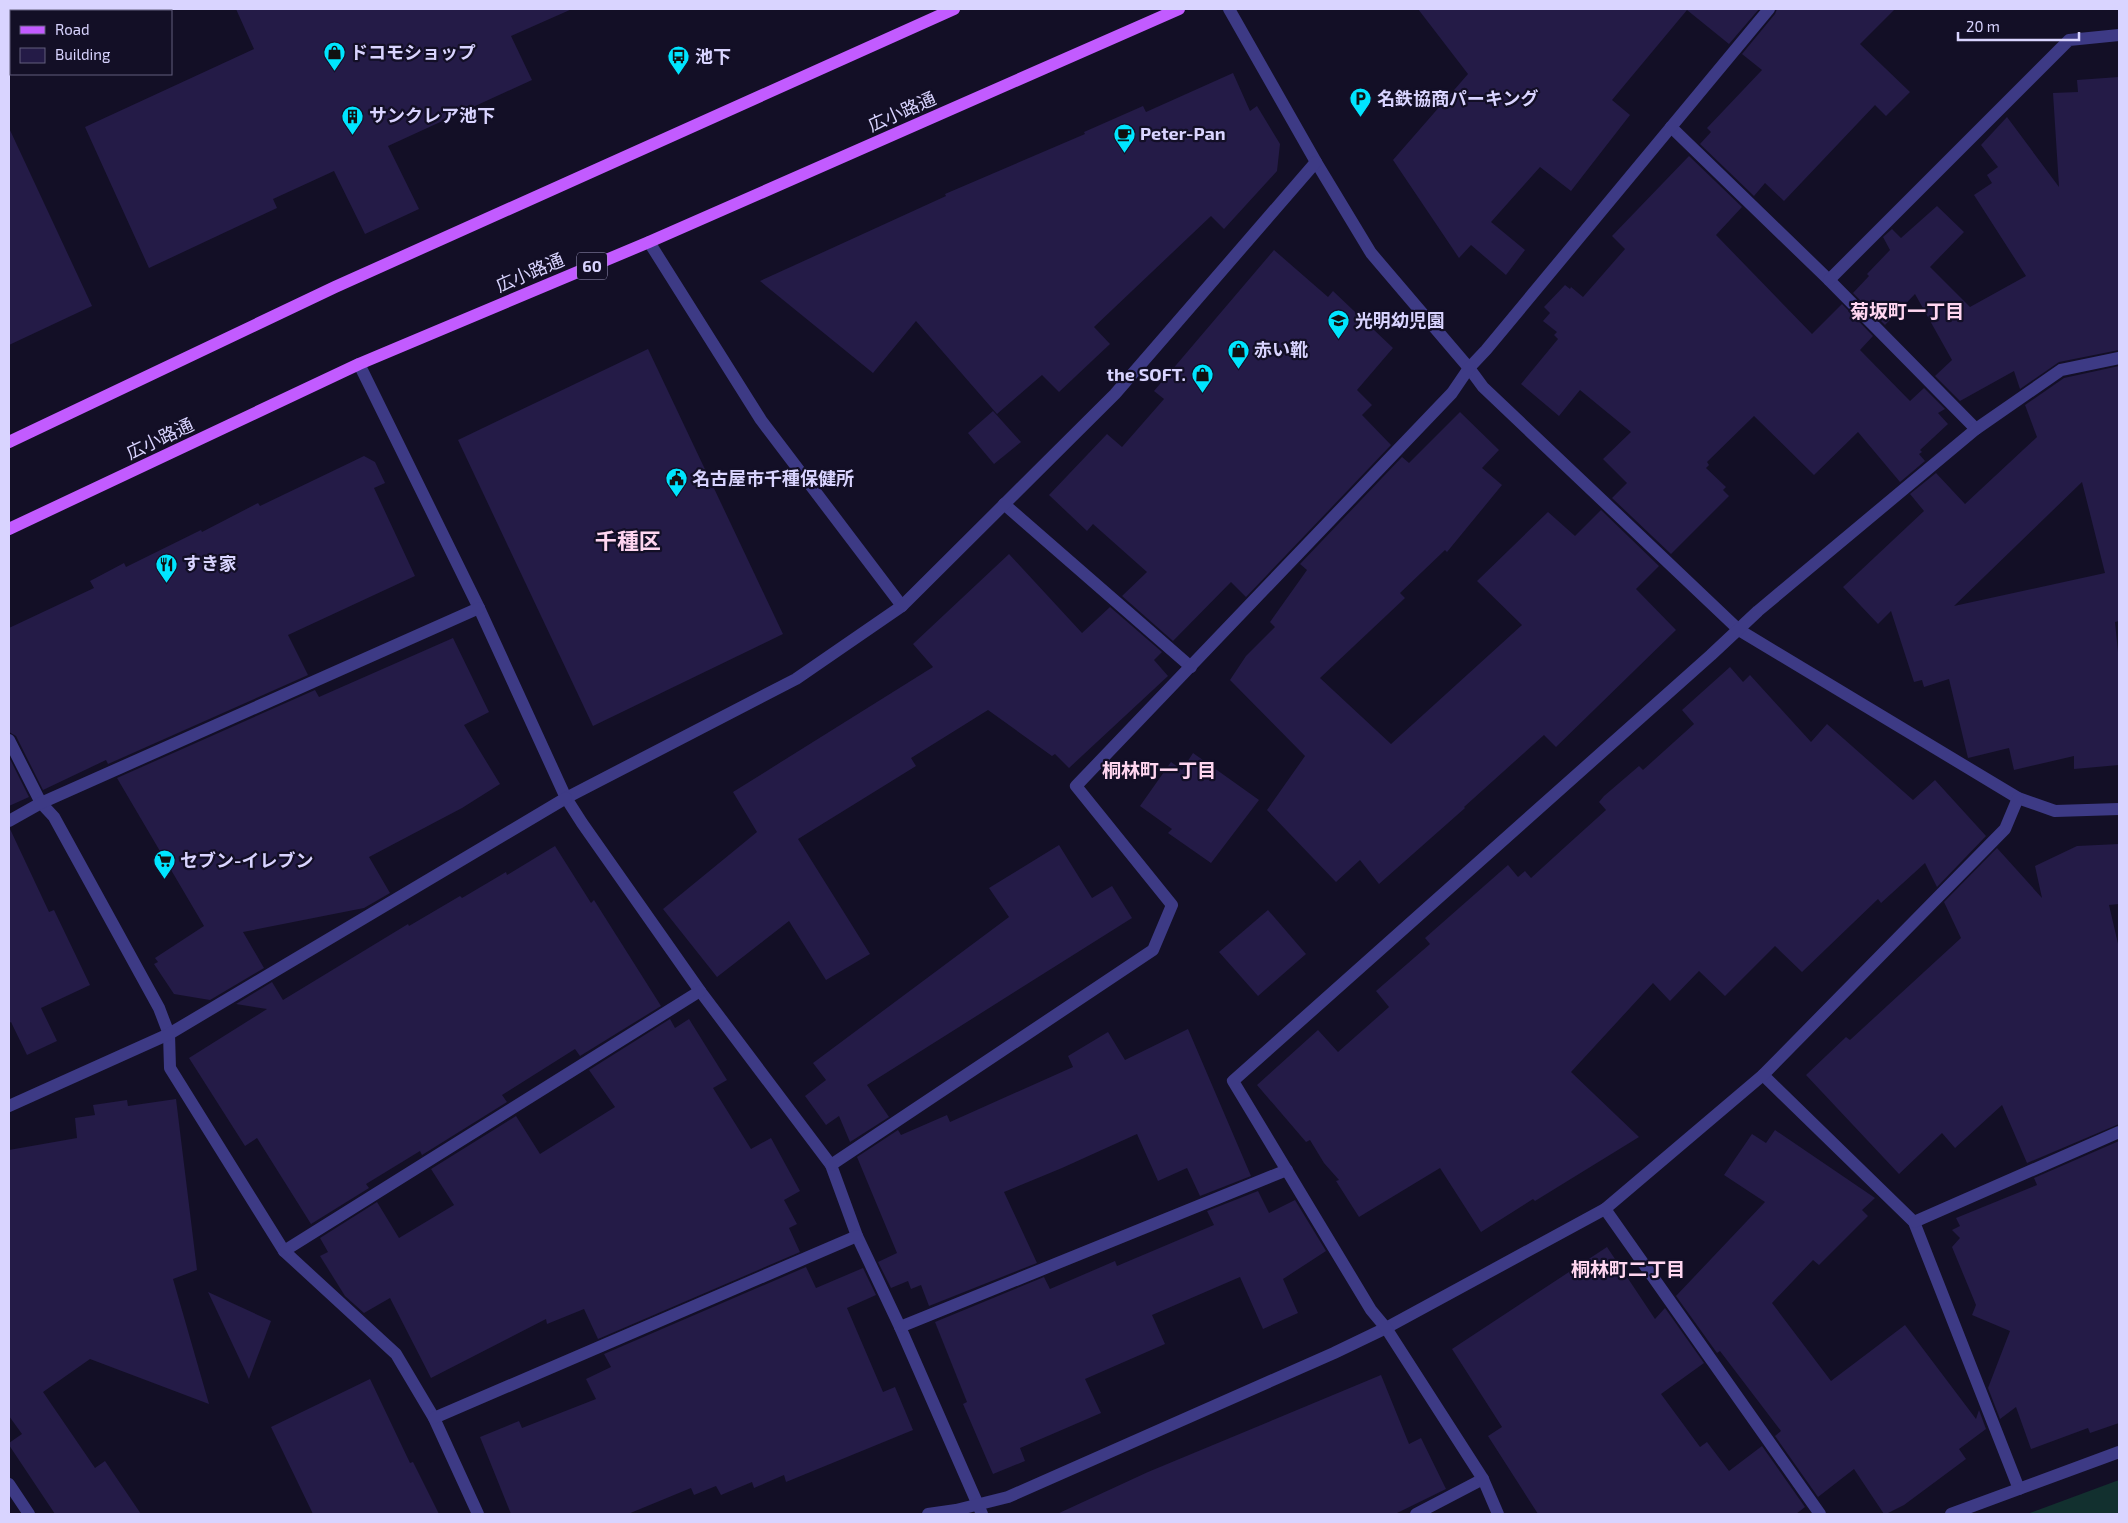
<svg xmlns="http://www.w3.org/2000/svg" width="2128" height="1523" font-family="'Exo 2','Noto Sans JP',sans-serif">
	<rect width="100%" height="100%" fill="#130f26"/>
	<!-- green -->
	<path fill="#12302f" d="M2119,1480V1514H2027Z"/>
	<!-- building -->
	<g fill="#241b47" fill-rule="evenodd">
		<path d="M236,9H572L511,36L532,80L388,146L419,209L365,234L334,171L273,199L277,208L149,268L85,127L254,49Z"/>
		<path d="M1418,9H1759L1729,44L1687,10L1612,100L1630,115L1571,191L1540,167L1491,222L1525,250L1506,275L1471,245L1459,258L1393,160L1468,74Z"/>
		<path d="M1777,9H1895L1860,44L1910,92L1886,116L1875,105L1784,201L1765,183L1754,196L1700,144L1711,132L1707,128L1762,70L1742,54L1775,14Z"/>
		<path d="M1233,73L1250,111L1257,106L1280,144L1277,171L1224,229L1211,216L1094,327L1110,344L1059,392L1042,375L997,414L916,321L873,373L760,281L946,196L945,194L1085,134L1084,132L1143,106L1146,112Z"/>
		<path d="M2119,77V350L2059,362L2020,389L2014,371L1960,401L1935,376L1952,360L1915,294L1885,325L1853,293L1869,276L1867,274L1890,250L1883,237L1892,229L1901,238L1937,206L1964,232L1930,267L1970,307L2026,276L1974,195L1992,183L1987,175L1998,167L1981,145L2007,117L2059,187L2053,93L2078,92L2077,80Z"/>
		<path d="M9,128L92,306L9,345Z"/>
		<path d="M1689,156L1742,207L1716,235L1812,334L1842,304L1873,336L1860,350L1910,401L1924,388L1945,409L1938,413L1948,424L1920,450L1922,452L1919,454L1925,461L1900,482L1858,432L1814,475L1754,416L1707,462L1709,465L1706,468L1726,487L1723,490L1729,496L1671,554L1612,498L1627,483L1603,459L1631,432L1580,390L1559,416L1521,384L1558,339L1554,335L1557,332L1543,321L1550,313L1544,307L1565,285L1570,289L1571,287L1583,297L1625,249L1612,236Z"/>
		<path d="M1274,250L1328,297L1333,291L1393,348L1357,390L1372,405L1362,415L1391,445L1246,597L1231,582L1173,641L1122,596L1147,572L1093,524L1087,531L1049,495L1107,434L1122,447L1164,399L1154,391Z"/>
		<path d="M648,349L783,634L593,726L458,440Z"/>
		<path d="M2119,366V621L2115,622L2119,662V765L2074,769V756L2014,770L2009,748L1968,758L1949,679L1924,687L1922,680L1914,682L1891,611L1878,624L1843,587L1924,511L1910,494L1936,473L1965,504L2037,437L2025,405L2064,378ZM2082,482L2105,573L1954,606Z"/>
		<path d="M993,411L1021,442L994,464L968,433Z"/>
		<path d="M1460,412L1499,450L1482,468L1502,485L1447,552L1445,550L1400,593L1405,598L1320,678L1391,744L1522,625L1477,581L1548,512L1575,536L1601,510L1659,566L1636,589L1676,630L1556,747L1544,735L1464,807L1465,808L1379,884L1360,860L1336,882L1267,810L1305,756L1230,680L1246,656L1275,627L1270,622L1307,570L1300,564L1402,457L1409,463Z"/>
		<path d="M364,456L375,462L385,483L374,488L415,576L288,635L308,675L108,764L106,760L43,790L16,736L9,732V628L94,588L90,581L124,563L126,567L201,530L202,532L258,503L260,506Z"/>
		<path d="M1009,554L1082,633L1110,607L1162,652L1154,660L1168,676L1069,768L1055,754L1052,756L988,710L911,758L916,766L798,839L870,954L826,980L789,921L717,977L663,909L757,832L733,792L933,667L913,644Z"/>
		<path d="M453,638L489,712L464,725L500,784L462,808L369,857L390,893L364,908L243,932L264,968L210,1000L174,994L154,964L158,962L155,958L204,926L117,778L315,690L319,697Z"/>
		<path d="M1730,667L1743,682L1750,675L1811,742L1827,724L1913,800L1935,780L1986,836L1937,887L1925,863L1881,903L1878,899L1802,972L1775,946L1725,996L1699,971L1670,1001L1653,983L1571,1072L1639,1137L1535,1201L1533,1199L1481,1232L1440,1168L1359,1217L1336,1181L1339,1180L1324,1163L1310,1140L1306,1142L1257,1085L1318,1030L1338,1052L1389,1007L1376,991L1430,944L1425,938L1508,865L1518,877L1525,871L1531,878L1565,847L1606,810L1599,802L1604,796L1639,766L1643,770L1694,724L1682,710Z"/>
		<path d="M1193,753L1259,800L1211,863L1168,833L1172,829L1140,806L1171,762L1182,770Z"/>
		<path d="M9,757L29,797L9,806Z"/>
		<path d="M9,829H10L49,912L54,910L90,985L41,1008L57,1041L27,1055L11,1022L9,1023Z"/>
		<path d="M2119,844V904L2109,905L2119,948V1124L2027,1163L2002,1105L1955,1148L1942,1133L1899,1174L1806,1075L1846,1037L1850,1040L1961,938L1944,902L1997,848L2042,898L2035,866L2077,846Z"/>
		<path d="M1059,845L1092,898L1112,886L1132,918L867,1085L889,1117L850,1142L839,1116L826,1125L805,1096L826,1080L813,1063L1009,917L989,888Z"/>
		<path d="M555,846L591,903L594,900L661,1006L580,1056L575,1049L502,1095L507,1102L422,1155L420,1151L366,1184L369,1188L311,1224L257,1138L245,1146L189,1058L267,1009L236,1004L272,982L283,1000L408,924L409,926L460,896L462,898L506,872L507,875Z"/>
		<path d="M1268,910L1306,954L1258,996L1219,952Z"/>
		<path d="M670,1019L675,1028L689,1019L727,1080L713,1088L751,1149L771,1138L800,1191L784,1200L797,1224L789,1228L800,1252L598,1339L584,1309L547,1324L546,1319L431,1378L390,1298L364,1313L345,1296L320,1256L328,1252L320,1238L377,1202L399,1238L454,1205L431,1169L516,1116L540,1154L615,1107L589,1070Z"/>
		<path d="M1188,1029L1251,1176L1200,1196L1187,1168L1158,1181L1137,1134L1062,1168L1004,1192L1037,1263L929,1306L921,1285L911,1289L908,1281L891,1288L878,1262L897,1253L857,1157L898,1130L901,1135L947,1115L950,1122L1073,1067L1068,1056L1108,1032L1125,1060Z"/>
		<path d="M176,1099L197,1270L173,1279L209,1404L90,1359L43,1392L95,1468L105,1461L141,1514H55L9,1445V1443L22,1434L9,1416V1150L77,1138L75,1118L95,1115L93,1105L127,1100L128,1106Z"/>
		<path d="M1775,1130L1875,1198L1862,1210L1868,1216L1819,1265L1813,1260L1772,1303L1831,1381L1905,1325L1976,1419L1979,1410L1986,1429L1959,1449L1966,1459L1904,1505L1886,1514H1884L1854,1469L1818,1497L1775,1436L1781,1431L1720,1351L1717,1353L1676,1296L1765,1202L1724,1175L1752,1134L1766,1143Z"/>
		<path d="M2119,1141V1423L2090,1433L2088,1428L2031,1449L2016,1407L2000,1419L1988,1388L2010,1331L1972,1315L1976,1305L1952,1247L1960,1238L1952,1230L1960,1226L1956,1218L2037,1185L2034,1178Z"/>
		<path d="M1258,1191L1269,1213L1295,1200L1326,1251L1283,1279L1298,1313L1263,1329L1240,1277L1152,1315L1165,1344L1085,1379L1101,1413L1020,1448L1025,1461L993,1474L963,1404L967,1402L935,1322L1044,1277L1050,1289L1115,1261L1117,1266L1214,1225L1207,1211Z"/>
		<path d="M1607,1247L1655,1319L1665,1308L1704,1363L1661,1394L1700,1447L1707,1442L1729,1471L1762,1446L1805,1507L1796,1514H1538L1488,1436L1502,1427L1452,1349Z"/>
		<path d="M806,1267L816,1288L863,1268L876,1295L847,1308L883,1392L895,1387L913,1430L786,1482L784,1475L754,1488L752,1482L721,1495L716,1486L694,1495L691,1488L628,1514H511L480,1437L519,1421L522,1428L596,1399L586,1379L611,1367L604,1354Z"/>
		<path d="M208,1292L271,1321L249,1379Z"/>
		<path d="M1381,1375L1409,1444L1421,1438L1446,1489L1395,1514H1057L1148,1472Z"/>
		<path d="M370,1379L410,1463L413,1462L439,1514H313L271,1427Z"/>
	</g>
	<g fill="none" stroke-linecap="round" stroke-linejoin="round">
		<!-- minor -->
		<g stroke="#3d3a85" stroke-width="12">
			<path d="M1229,9L1316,162L1371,253L1469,368L1483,387L1739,630L2018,798L2055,811L2119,809"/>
			<path d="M1671,127L1829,280L1976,429"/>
			<path d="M649,242L761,420L902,606"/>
			<path d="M1829,280L2069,40L2119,35"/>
			<path d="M359,364L479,608L566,798L582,823L700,991L831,1165L857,1236L900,1327L982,1514"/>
			<path d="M1004,504L1191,667"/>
			<path d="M9,740L41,803L54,817L159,1008L169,1034L170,1068L284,1251L396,1354L434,1418L478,1514"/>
			<path d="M566,798L796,679L902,606L1115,394L1316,162"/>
			<path d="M9,821L41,803L479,608"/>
			<path d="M1763,1075L1914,1222L2019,1489"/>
			<path d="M831,1165L1153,950L1172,905L1076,786L1452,393L1469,368L1486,350L1769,9"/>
			<path d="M1605,1209L1820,1514"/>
			<path d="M1914,1222L2119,1132"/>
			<path d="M284,1251L700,991"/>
			<path d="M900,1327L1287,1170"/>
			<path d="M434,1418L857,1236"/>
			<path d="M9,1484L29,1514"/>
			<path d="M928,1514L956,1510L1008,1497L1334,1353L1386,1328L1605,1209L1763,1075L2005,829L2018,798"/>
			<path d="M1416,1514L1483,1479"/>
			<path d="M1498,1514L1483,1479L1386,1328L1371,1310L1233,1081L1711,655L1758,611L1976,429L2061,370L2119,358"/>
		</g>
		<!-- tertiary -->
		<g stroke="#3d3a85" stroke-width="12">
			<path d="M9,1106L169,1034L566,798"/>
			<path d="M1951,1514L2119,1452"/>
		</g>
		<!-- primary -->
		<g stroke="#c25bff" stroke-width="12">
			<path d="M9,442L335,287L954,9"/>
			<path d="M9,529L359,364L649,242L1179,9"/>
		</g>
	</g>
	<!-- icons -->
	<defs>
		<symbol id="shop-pin" viewBox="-11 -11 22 30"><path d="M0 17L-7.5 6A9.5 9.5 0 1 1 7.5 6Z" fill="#00e5ff" stroke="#130f26"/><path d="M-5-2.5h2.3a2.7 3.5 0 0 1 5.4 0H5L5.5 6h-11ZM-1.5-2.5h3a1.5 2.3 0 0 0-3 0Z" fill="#111"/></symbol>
		<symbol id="bus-pin" viewBox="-11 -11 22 30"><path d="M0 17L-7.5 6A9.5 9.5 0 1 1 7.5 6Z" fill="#00e5ff" stroke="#130f26"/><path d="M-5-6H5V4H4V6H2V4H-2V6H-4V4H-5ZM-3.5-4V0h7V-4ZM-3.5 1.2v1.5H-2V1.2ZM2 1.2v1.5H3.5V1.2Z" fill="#111"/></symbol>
		<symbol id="parking-pin" viewBox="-11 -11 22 30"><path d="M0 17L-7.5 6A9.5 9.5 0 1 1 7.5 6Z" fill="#00e5ff" stroke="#130f26"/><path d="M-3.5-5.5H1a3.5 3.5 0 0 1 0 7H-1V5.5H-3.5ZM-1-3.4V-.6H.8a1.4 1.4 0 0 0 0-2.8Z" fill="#111"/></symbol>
		<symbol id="building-pin" viewBox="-11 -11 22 30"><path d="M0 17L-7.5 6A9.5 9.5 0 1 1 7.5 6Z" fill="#00e5ff" stroke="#130f26"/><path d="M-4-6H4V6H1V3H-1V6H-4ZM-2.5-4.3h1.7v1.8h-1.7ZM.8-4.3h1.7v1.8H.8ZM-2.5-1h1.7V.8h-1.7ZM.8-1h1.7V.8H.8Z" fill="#111"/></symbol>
		<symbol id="cafe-pin" viewBox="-11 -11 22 30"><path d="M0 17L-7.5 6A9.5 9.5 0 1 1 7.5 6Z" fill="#00e5ff" stroke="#130f26"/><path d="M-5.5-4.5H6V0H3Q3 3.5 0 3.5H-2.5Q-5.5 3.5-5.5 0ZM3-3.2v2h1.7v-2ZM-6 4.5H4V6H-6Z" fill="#111"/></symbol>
		<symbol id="school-pin" viewBox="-11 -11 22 30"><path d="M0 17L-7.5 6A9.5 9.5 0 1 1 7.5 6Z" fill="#00e5ff" stroke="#130f26"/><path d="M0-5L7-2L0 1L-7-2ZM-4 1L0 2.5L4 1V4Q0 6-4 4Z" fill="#111"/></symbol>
		<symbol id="civic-pin" viewBox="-11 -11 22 30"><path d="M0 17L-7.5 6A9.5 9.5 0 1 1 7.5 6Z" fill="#00e5ff" stroke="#130f26"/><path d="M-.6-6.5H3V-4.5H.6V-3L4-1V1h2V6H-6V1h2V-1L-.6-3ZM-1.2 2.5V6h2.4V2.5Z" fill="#111"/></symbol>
		<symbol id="restaurant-pin" viewBox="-11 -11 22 30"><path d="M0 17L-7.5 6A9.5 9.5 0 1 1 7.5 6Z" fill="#00e5ff" stroke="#130f26"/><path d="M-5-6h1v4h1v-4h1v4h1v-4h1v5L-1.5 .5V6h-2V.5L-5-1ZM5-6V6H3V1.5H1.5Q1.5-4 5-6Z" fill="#111"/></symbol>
		<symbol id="supermarket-pin" viewBox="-11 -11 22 30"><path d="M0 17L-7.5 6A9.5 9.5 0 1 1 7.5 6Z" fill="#00e5ff" stroke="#130f26"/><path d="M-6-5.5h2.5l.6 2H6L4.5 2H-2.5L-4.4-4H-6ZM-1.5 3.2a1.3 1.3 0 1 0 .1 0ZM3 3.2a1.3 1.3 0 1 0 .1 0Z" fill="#111"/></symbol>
	</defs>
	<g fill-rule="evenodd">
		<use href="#shop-pin" x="322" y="40" width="25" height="34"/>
		<use href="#bus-pin" x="666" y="44" width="25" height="34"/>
		<use href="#parking-pin" x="1348" y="86" width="25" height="34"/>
		<use href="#building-pin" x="340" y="104" width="25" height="34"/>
		<use href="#cafe-pin" x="1112" y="122" width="25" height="34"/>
		<use href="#school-pin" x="1326" y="308" width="25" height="34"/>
		<use href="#shop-pin" x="1226" y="338" width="25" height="34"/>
		<use href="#shop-pin" x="1190" y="362" width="25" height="34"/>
		<use href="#civic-pin" x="664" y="466" width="25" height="34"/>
		<use href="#restaurant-pin" x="154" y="552" width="25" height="34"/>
		<use href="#supermarket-pin" x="152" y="848" width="25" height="34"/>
	</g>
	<g text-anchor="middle" stroke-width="4.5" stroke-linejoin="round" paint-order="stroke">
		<!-- shield labels -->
		<rect fill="#130f26" stroke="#9e99be" stroke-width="1" x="577" y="252.5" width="30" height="27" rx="4"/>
		<g font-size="16" font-weight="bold" fill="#d9d4ff">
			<text x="592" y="272">60</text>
		</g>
		<!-- poi labels -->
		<g font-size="18" font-weight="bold" fill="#d9d4ff" stroke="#130f26" text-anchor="start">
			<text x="350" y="59">ドコモショップ</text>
			<text x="695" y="63">池下</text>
			<text x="1377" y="105">名鉄協商パーキング</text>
			<text x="369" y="122">サンクレア池下</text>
			<text x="1140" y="140">Peter-Pan</text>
			<text x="1355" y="327">光明幼児園</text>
			<text x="1254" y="356">赤い靴</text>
			<text x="1186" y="381" text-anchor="end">the SOFT.</text>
			<text x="692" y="485">名古屋市千種保健所</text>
			<text x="183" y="570">すき家</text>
			<text x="180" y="867">セブン-イレブン</text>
		</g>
		<!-- street labels -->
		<g font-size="18" fill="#d9d4ff" stroke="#130f26">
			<text transform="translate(902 112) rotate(-24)" y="6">広小路通</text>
			<text transform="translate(530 273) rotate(-23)" y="6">広小路通</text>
			<text transform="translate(160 439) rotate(-25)" y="6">広小路通</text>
		</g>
		<!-- neighbourhood labels -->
		<g font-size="19" font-weight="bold" fill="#ffd6f0" stroke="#130f26">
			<text x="1907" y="318">菊坂町一丁目</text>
			<text x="1159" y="777">桐林町一丁目</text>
			<text x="1628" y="1276">桐林町二丁目</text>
		</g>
		<!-- district labels -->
		<g font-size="22" font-weight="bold" fill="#ffd6f0" stroke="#130f26">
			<text x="628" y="549">千種区</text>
		</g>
	</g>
	<!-- border -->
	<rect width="2128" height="1523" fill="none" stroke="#d9d4ff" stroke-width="20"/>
	<!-- legend -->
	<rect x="10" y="10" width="162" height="65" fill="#130f26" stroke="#625e7d"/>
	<rect x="20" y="26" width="25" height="8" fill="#c25bff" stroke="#625e7d"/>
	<text x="55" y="35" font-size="15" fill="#d9d4ff">Road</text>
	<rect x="20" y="48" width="25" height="15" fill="#241b47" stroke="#625e7d"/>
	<text x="55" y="60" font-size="15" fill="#d9d4ff">Building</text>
	<!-- scale -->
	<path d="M1958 32v8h121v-8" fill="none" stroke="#d9d4ff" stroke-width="2.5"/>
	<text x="1966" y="32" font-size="15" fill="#d9d4ff" stroke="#130f26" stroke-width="4" paint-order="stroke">20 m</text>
</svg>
